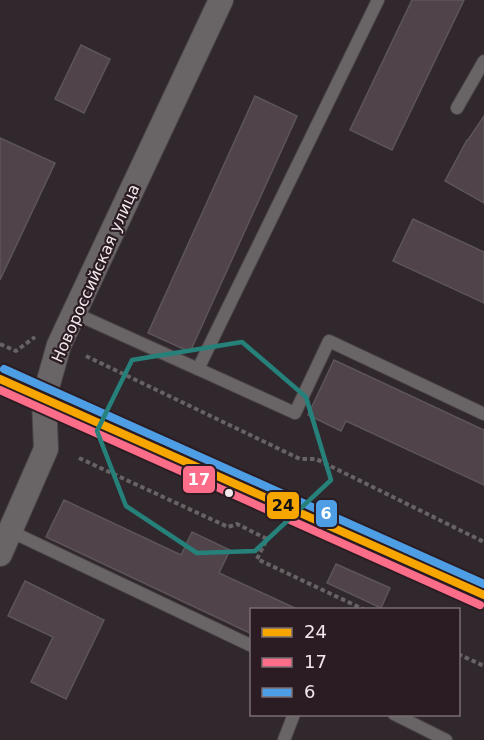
<svg xmlns="http://www.w3.org/2000/svg" width="484" height="740" font-family="'DejaVu Sans',sans-serif">
	<rect width="100%" height="100%" fill="#30282c"/>
	<!-- building -->
	<g fill="#504349" stroke="#5c5559" stroke-width="1.5">
		<path d="M412,0H464L392,150L350,130Z"/>
		<path d="M81,45L110,59L84,113L55,99Z"/>
		<path d="M255,96L297,116L190,352L148,333Z"/>
		<path d="M484,116V203L445,181L467,140H468Z"/>
		<path d="M0,138L55,163L0,280Z"/>
		<path d="M413,219L484,252V303L393,261Z"/>
		<path d="M334,360L484,430V485L346,421L341,431L308,415Z"/>
		<path d="M64,500L181,555L192,532L230,550L219,573L297,609H252V634L46,537Z"/>
		<path d="M336,564L390,588L381,608L327,583Z"/>
		<path d="M25,581L104,620L66,699L31,682L53,637L8,616Z"/>
	</g>
	<g fill="none" stroke-linecap="round" stroke-linejoin="round">
		<defs>
			<g id="service">
				<path d="M457,108L484,61"/>
				<path d="M74,313L198,369L378,0"/>
				<path d="M198,369L295,413L329,341L484,414"/>
				<path d="M10,531L252,646"/>
				<path d="M394,714L446,740"/>
				<path d="M284,740L294,714"/>
			</g>
			<path id="minor" d="M0,554L46,449L44,398L59,345L221,0"/>
			<path id="tertiary" d="M0,379L484,595"/>
		</defs>
		<!-- service casing -->
		<use href="#service" stroke="#4c4548" stroke-width="14"/>
		<!-- minor casing -->
		<use href="#minor" stroke="#4c4548" stroke-width="26"/>
		<!-- tertiary casing -->
		<use href="#tertiary" stroke="#4c4548" stroke-width="30"/>
		<!-- path -->
		<g stroke="#676264" stroke-width="4" stroke-dasharray="4.5 3" stroke-linecap="butt">
			<path d="M0,344L16,351L35,337"/>
			<path d="M86,356L300,459H316L484,542"/>
			<path d="M79,458L228,527L237,524L267,539L257,559L365,610"/>
			<path d="M458,654L484,666"/>
		</g>
		<!-- service -->
		<use href="#service" stroke="#696466" stroke-width="12"/>
		<!-- minor -->
		<use href="#minor" stroke="#696466" stroke-width="24"/>
		<!-- tertiary -->
		<use href="#tertiary" stroke="#696466" stroke-width="28"/>
		<defs>
			<path id="bus-1" d="M0,379L484,595"/>
			<path id="bus-2" d="M0,390L480,605"/>
			<path id="bus-3" d="M4,369L484,584"/>
		</defs>
		<!-- bus-1 casing -->
		<use href="#bus-1" stroke="#2a1c22" stroke-width="12"/>
		<!-- bus-2 casing -->
		<use href="#bus-2" stroke="#2a1c22" stroke-width="12"/>
		<!-- bus-3 casing -->
		<use href="#bus-3" stroke="#2a1c22" stroke-width="12"/>
		<!-- bus-1 -->
		<use href="#bus-1" stroke="#f7a600" stroke-width="8"/>
		<!-- bus-2 -->
		<use href="#bus-2" stroke="#fb6d88" stroke-width="8"/>
		<!-- bus-3 -->
		<use href="#bus-3" stroke="#4d9ee5" stroke-width="8"/>
	</g>
	<!-- marked area -->
	<path fill="none" stroke="#26817b" stroke-width="4.5" stroke-linejoin="round" d="M242,342L306,397L331,480L255,551L197,553L126,506L97,431L132,360Z"/>
	<!-- markers -->
	<circle fill="#f2e8ec" stroke="#2a1c22" stroke-width="2" cx="229" cy="493" r="5"/>
	<g text-anchor="middle" stroke-width="4.5" stroke-linejoin="round" paint-order="stroke">
		<!-- street labels -->
		<g font-size="16" fill="#f2e8ec" stroke="#2a1c22">
			<text transform="translate(95 273) rotate(-66)" y="6">Новороссийская улица</text>
		</g>
	</g>
	<g stroke="#2a1c22" stroke-width="2">
		<rect x="182" y="465" width="34" height="29" rx="6" fill="#fb6d88"/>
		<rect x="266" y="491" width="34" height="29" rx="6" fill="#f7a600"/>
		<rect x="315" y="499" width="23" height="29" rx="6" fill="#4d9ee5"/>
	</g>
	<g font-size="16" text-anchor="middle" font-weight="bold" fill="#fff">
		<text x="199" y="485">17</text>
		<text x="326" y="519">6</text>
	</g>
	<g font-size="16" text-anchor="middle" font-weight="bold" fill="#111">
		<text x="283" y="511">24</text>
	</g>
	<!-- legend -->
	<rect x="250" y="608" width="210" height="108" fill="#2a1c22" stroke="#7a6e73" stroke-width="1.5"/>
	<rect x="262" y="628" width="30" height="9" fill="#f7a600" stroke="#7a6e73" stroke-width="1.5"/>
	<text x="304" y="638" font-size="18" fill="#f2e8ec">24</text>
	<rect x="262" y="658" width="30" height="9" fill="#fb6d88" stroke="#7a6e73" stroke-width="1.5"/>
	<text x="304" y="668" font-size="18" fill="#f2e8ec">17</text>
	<rect x="262" y="688" width="30" height="9" fill="#4d9ee5" stroke="#7a6e73" stroke-width="1.5"/>
	<text x="304" y="698" font-size="18" fill="#f2e8ec">6</text>
</svg>
